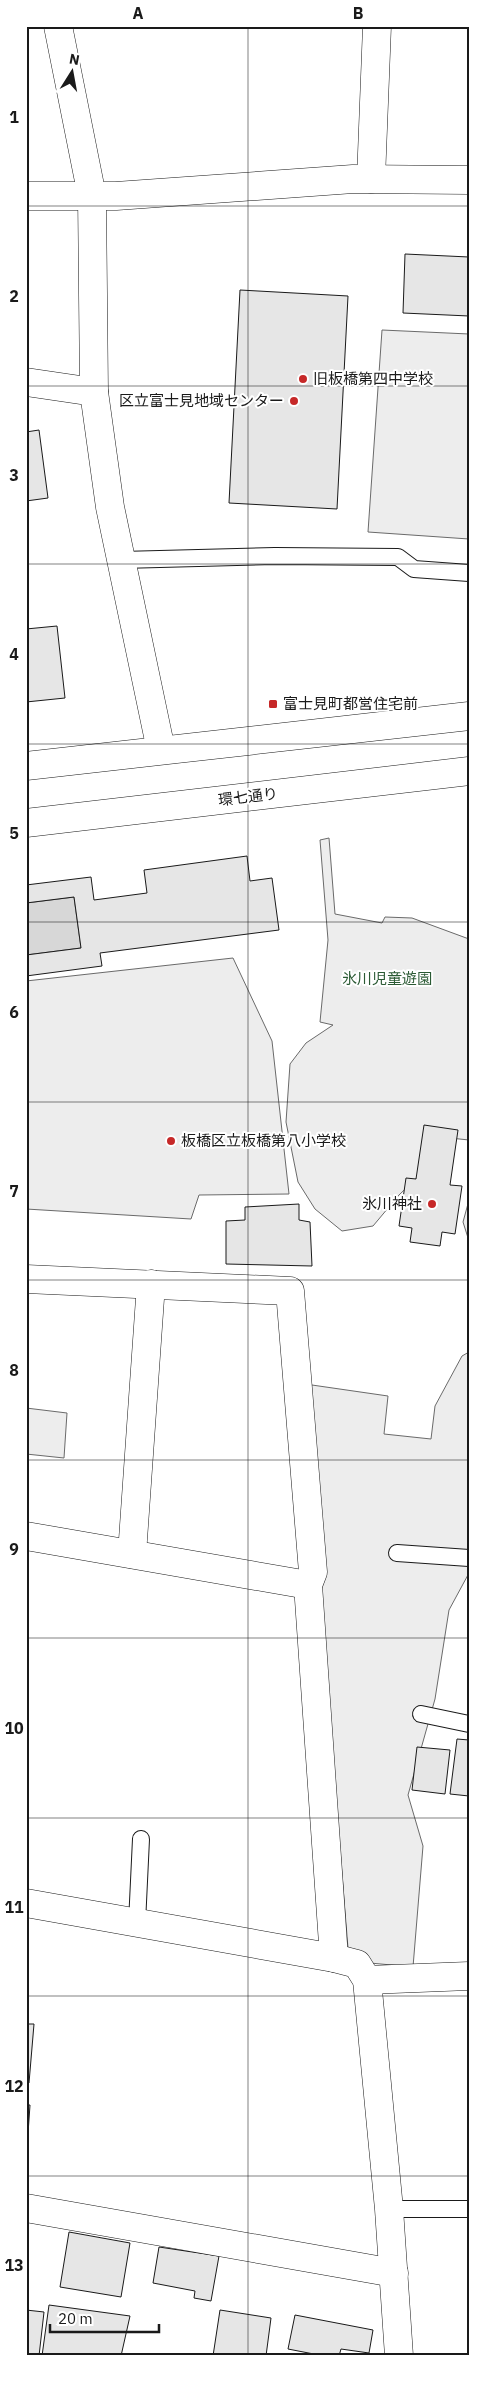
<svg xmlns="http://www.w3.org/2000/svg" width="495" height="2382" font-family="'IBM Plex Sans','Noto Sans JP',sans-serif">
	<rect width="100%" height="100%" fill="#fff"/>
	<!-- built -->
	<g fill="#ededed" stroke="#6a6a6a">
		<path d="M382,330L469,334V539L368,532Z"/>
		<path d="M329,838L335,914L382,923L385,917L412,918L469,939V1140L431,1136L424,1171L399,1195L373,1226L342,1231L315,1209L298,1182L286,1122L290,1064L306,1043L333,1025L320,1022L328,940L320,840Z"/>
		<path d="M233,958L272,1041L289,1194L199,1195L191,1219L26,1209V981Z"/>
		<path d="M469,1200V1241L463,1222Z"/>
		<path d="M469,1352V1573L449,1610L435,1699L408,1795L423,1846L413,1967L370,1963L348,1948L309,1470L305,1384L388,1396L384,1434L431,1439L435,1406L462,1356Z"/>
		<path d="M26,1408L67,1413L64,1458L26,1454Z"/>
	</g>
	<!-- water -->
	<path fill="#d7d7d7" stroke="#6a6a6a" d="M74,897L81,948L26,955V903Z"/>
	<!-- building -->
	<g fill="#e6e6e6" stroke="#1a1a1a">
		<path d="M405,254L469,257V316L403,313Z"/>
		<path d="M240,290L348,296L337,509L229,503Z"/>
		<path d="M39,430L48,498L26,501V432Z"/>
		<path d="M57,626L65,698L26,702V629Z"/>
		<path d="M247,856L250,881L272,878L279,930L100,953L102,966L26,976V955L81,948L74,897L26,903V885L91,877L94,900L147,893L144,870Z"/>
		<path d="M424,1125L458,1130L450,1185L462,1186L455,1234L442,1232L440,1246L410,1242L412,1228L399,1226L406,1178L416,1179Z"/>
		<path d="M299,1204V1220L310,1222L312,1266L226,1264V1221L245,1220V1207Z"/>
		<path d="M457,1739L469,1740V1796L450,1794Z"/>
		<path d="M417,1747L450,1750L445,1794L412,1790Z"/>
		<path d="M26,2024H34L29,2083H26Z"/>
		<path d="M26,2105H30L26,2162Z"/>
		<path d="M69,2232L130,2243L121,2297L60,2287Z"/>
		<path d="M159,2247L219,2256L211,2301L194,2298L195,2291L153,2283Z"/>
		<path d="M49,2305L130,2316L121,2356H42Z"/>
		<path d="M26,2310L44,2312L39,2356H26Z"/>
		<path d="M220,2310L271,2318L266,2356H213Z"/>
		<path d="M295,2315L373,2330L369,2353L341,2349L339,2356H324L288,2349Z"/>
	</g>
	<g fill="none" stroke-linecap="round" stroke-linejoin="round">
		<defs>
			<g id="lane">
				<path d="M121,560L275,556L398,557L414,569L469,573"/>
				<path d="M397,1553L469,1558"/>
				<path d="M421,1714L469,1724"/>
				<path d="M137,1923L141,1839"/>
				<path d="M389,2209H469"/>
			</g>
			<g id="street">
				<path d="M58,26L92,196L94,392L110,507L161,750"/>
				<path d="M371,179L377,26"/>
				<path d="M26,196H116L353,179L469,180"/>
				<path d="M26,382L94,392"/>
				<path d="M26,1279L290,1291L313,1572L308,1585L334,1958"/>
				<path d="M26,1536L308,1585"/>
				<path d="M132,1554L151,1284"/>
				<path d="M26,1903L334,1958L357,1964L367,1980L389,2209L399,2356"/>
				<path d="M367,1980L469,1976"/>
				<path d="M26,2208L394,2273"/>
			</g>
			<g id="primary">
				<path d="M26,766L469,716"/>
				<path d="M26,823L469,771"/>
			</g>
		</defs>
		<!-- lane casing -->
		<use href="#lane" stroke="#1a1a1a" stroke-width="18"/>
		<!-- street casing -->
		<use href="#street" stroke="#1a1a1a" stroke-width="29"/>
		<!-- primary casing -->
		<use href="#primary" stroke="#1a1a1a" stroke-width="29"/>
		<!-- lane -->
		<use href="#lane" stroke="#fff" stroke-width="16"/>
		<!-- street -->
		<use href="#street" stroke="#fff" stroke-width="28"/>
		<!-- primary -->
		<use href="#primary" stroke="#fff" stroke-width="28"/>
	</g>
	<!-- grid -->
	<path fill="none" stroke="#1a1a1a" stroke-width="1" stroke-opacity="0.55" d="M248,26V2356M26,206H469M26,386H469M26,564H469M26,744H469M26,922H469M26,1102H469M26,1280H469M26,1460H469M26,1638H469M26,1818H469M26,1996H469M26,2176H469"/>
	<!-- markers -->
	<g fill="#c62828" stroke="#fff" stroke-width="2">
		<circle cx="303" cy="379" r="5"/>
		<circle cx="294" cy="401" r="5"/>
		<rect x="268" y="699" width="10" height="10" rx="2.5"/>
		<circle cx="171" cy="1141" r="5"/>
		<circle cx="432" cy="1204" r="5"/>
	</g>
	<g text-anchor="middle" stroke-width="4" stroke-linejoin="round" paint-order="stroke">
		<!-- poi labels -->
		<g font-size="15" fill="#1a1a1a" stroke="#fff" text-anchor="start">
			<text x="313" y="384">旧板橋第四中学校</text>
			<text x="284" y="406" text-anchor="end">区立富士見地域センター</text>
			<text x="283" y="709">富士見町都営住宅前</text>
			<text x="181" y="1146">板橋区立板橋第八小学校</text>
			<text x="422" y="1209" text-anchor="end">氷川神社</text>
		</g>
		<!-- street labels -->
		<g font-size="15" fill="#1a1a1a" stroke="#fff">
			<text transform="translate(248 797) rotate(-7)" y="5">環七通り</text>
		</g>
		<!-- park labels -->
		<g font-size="15" fill="#2b5a34" stroke="#fff">
			<text x="387" y="984">氷川児童遊園</text>
		</g>
	</g>
	<!-- border -->
	<rect width="495" height="2382" fill="none" stroke="#ffffff" stroke-width="55"/>
	<!-- north arrow -->
	<g transform="translate(72 72) rotate(11)" stroke="#ffffff" stroke-width="4" paint-order="stroke">
	<path d="M0-4L9 19L0 12L-9 19Z" fill="#1a1a1a"/>
	<text y="-8" font-size="14" font-weight="bold" text-anchor="middle" fill="#1a1a1a">N</text>
	</g>
	<!-- scale -->
	<path d="M50 2324v8h109v-8" fill="none" stroke="#1a1a1a" stroke-width="2.5"/>
	<text x="58" y="2324" font-size="15" fill="#1a1a1a" stroke="#ffffff" stroke-width="4" paint-order="stroke">20 m</text>
	<rect x="28" y="28" width="440" height="2326" fill="none" stroke="#1a1a1a" stroke-width="2"/>
	<g font-size="16" text-anchor="middle" font-weight="bold" fill="#1a1a1a">
		<text x="138" y="19">A</text>
		<text x="358" y="19">B</text>
		<text x="14" y="123">1</text>
		<text x="14" y="302">2</text>
		<text x="14" y="481">3</text>
		<text x="14" y="660">4</text>
		<text x="14" y="839">5</text>
		<text x="14" y="1018">6</text>
		<text x="14" y="1197">7</text>
		<text x="14" y="1376">8</text>
		<text x="14" y="1555">9</text>
		<text x="14" y="1734">10</text>
		<text x="14" y="1913">11</text>
		<text x="14" y="2092">12</text>
		<text x="14" y="2271">13</text>
	</g>
</svg>
